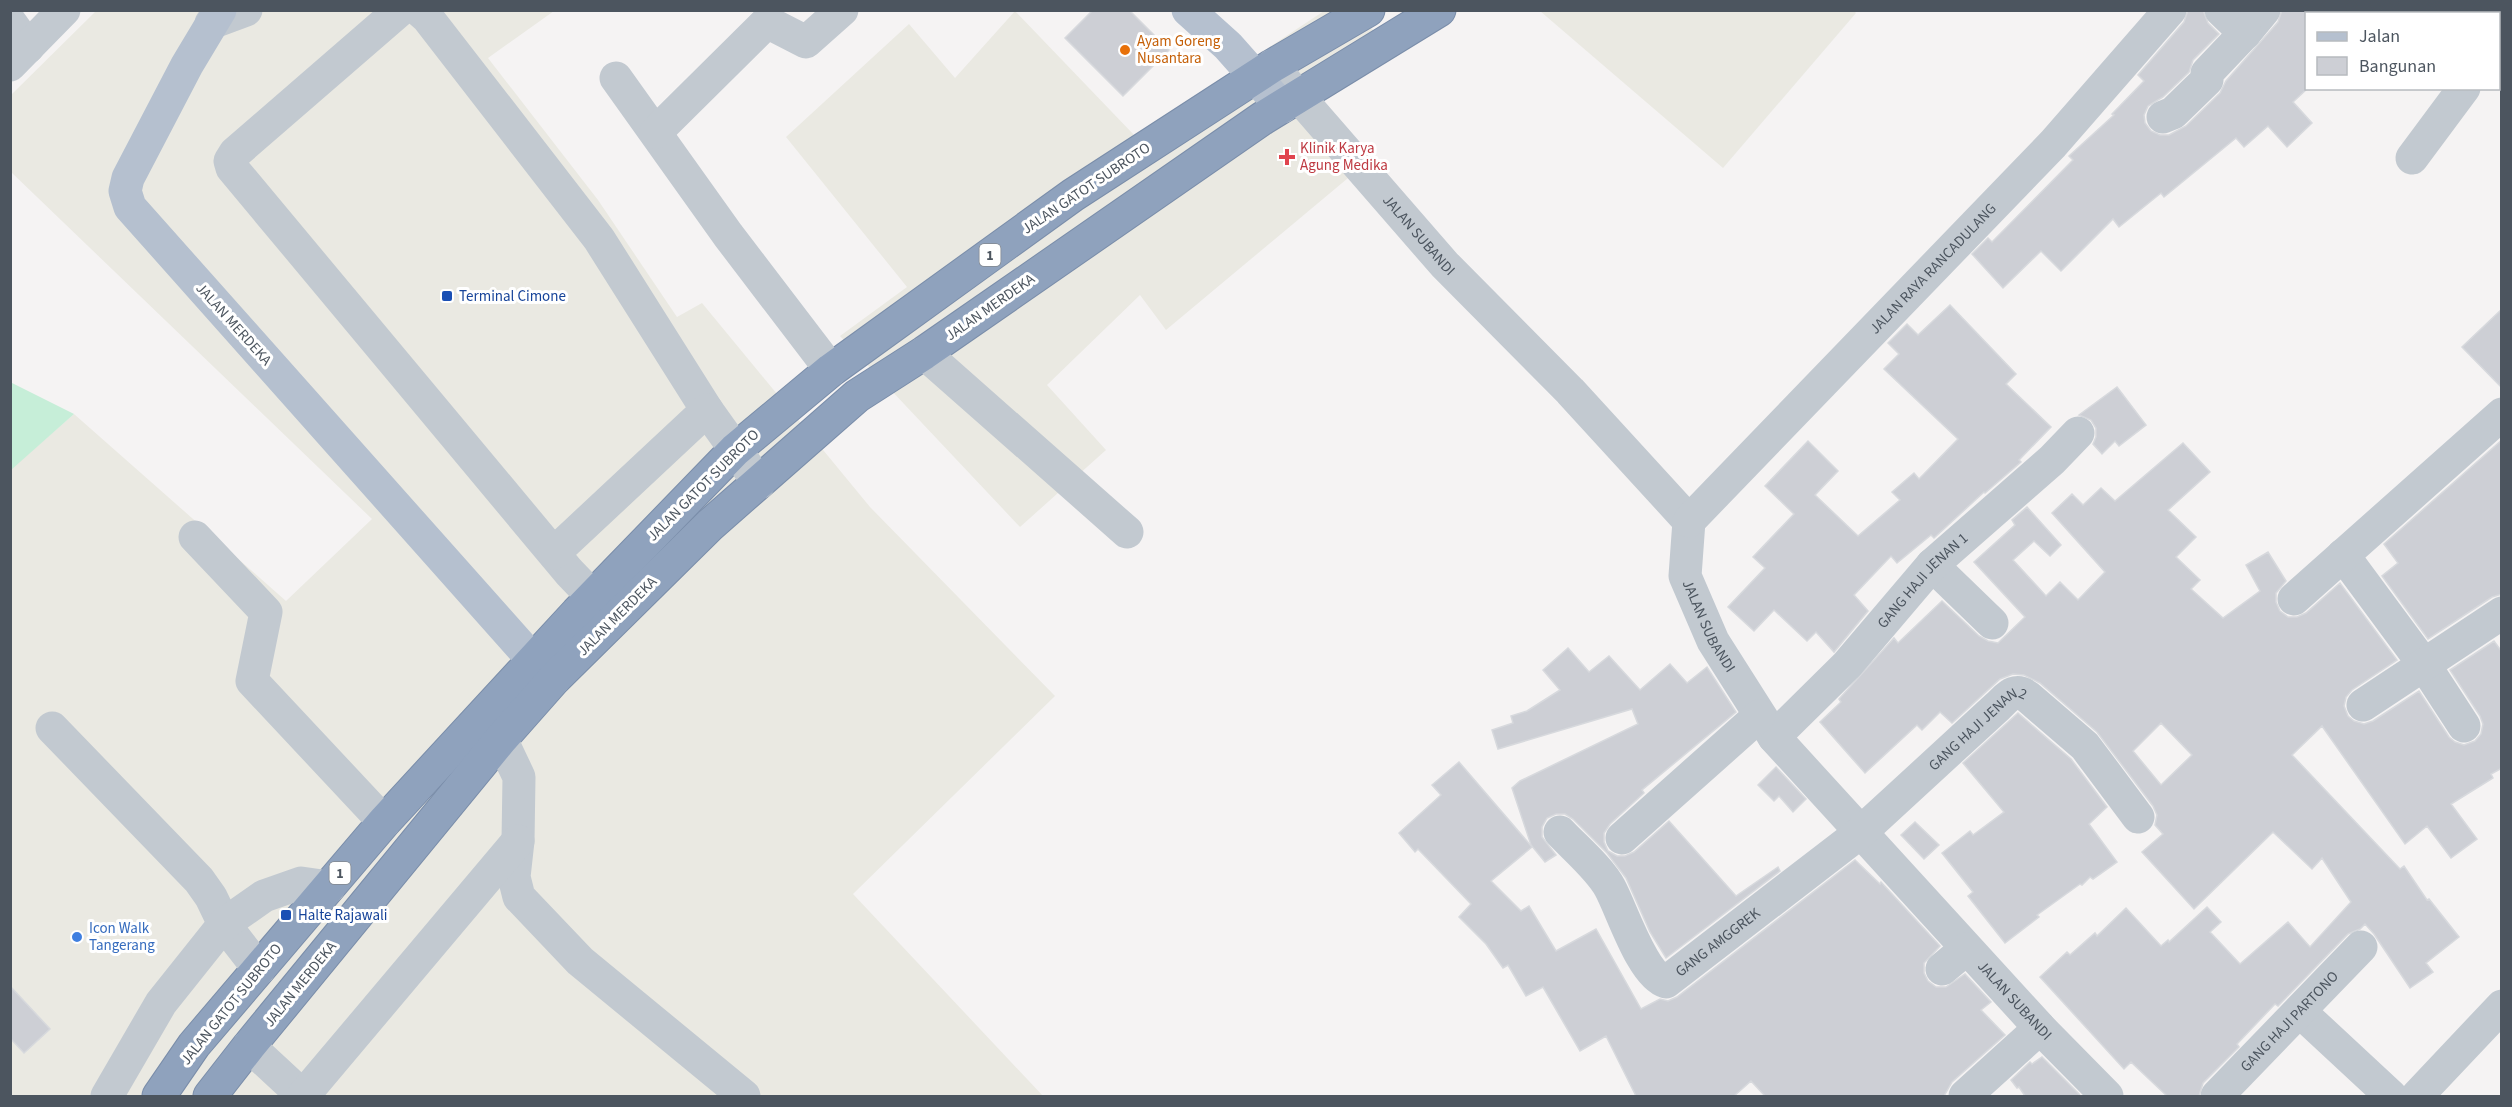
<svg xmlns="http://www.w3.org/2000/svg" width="2512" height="1107" font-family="'Source Sans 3',sans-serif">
	<rect width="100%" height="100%" fill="#f5f3f3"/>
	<!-- commercial -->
	<g fill="#eae9e2">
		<path d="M1853,10L1856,13L1723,168L1540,11Z"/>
		<path d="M96,11H554L488,58L598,200L677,317L702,303L870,507L1055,696L853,894L1043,1096H11L10,470L74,414L286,601L372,519L11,172V95Z"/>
		<path d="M1015,11L1135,136L1324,11H1352L1381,37L1312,90L1372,158L1166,330L1140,295L1047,385L1106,450L1020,527L840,336L907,287L786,137L909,24L955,78Z"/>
	</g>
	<!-- green -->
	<path fill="#c6eed8" d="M10,382L74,414L11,470H10Z"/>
	<!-- building -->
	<g fill="#cdcfd5" stroke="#d7d9dd" stroke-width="1.5" fill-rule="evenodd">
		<path d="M1093,10H1129L1169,50L1123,96L1065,38Z"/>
		<path d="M2188,10H2203L2208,23L2219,34L2193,60L2189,72L2163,97L2148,106L2144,115L2145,123L2151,131L2160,135H2169L2186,126L2220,93L2226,81L2278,22L2282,10H2307V89L2293,102L2312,123L2287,147L2268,126L2244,147L2236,138L2164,197L2161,193L2119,227L2113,219L2061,271L2041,251L2003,288L1972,254L1988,238L1992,242L2073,160L2069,156L2114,115L2112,114L2144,81L2138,75L2184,22Z"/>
		<path d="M1950,305L2016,374L2006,384L2051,427L2019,460L2021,462L1985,493L1984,492L1934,538L1931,535L1897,563L1891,556L1854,595L1868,611L1834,652L1816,632L1807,641L1774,610L1754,631L1728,607L1765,568L1753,557L1794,514L1765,486L1808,441L1838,471L1815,495L1858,536L1900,500L1892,492L1914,473L1919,479L1958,439L1884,369L1899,354L1888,343L1907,324L1918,335Z"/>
		<path d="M2502,309V388L2462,347Z"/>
		<path d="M2117,387L2146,425L2119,446L2115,441L2102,454L2093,444L2096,437V428L2091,420L2079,415Z"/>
		<path d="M2502,440V594L2492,597L2428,639L2382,576L2398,563L2384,544Z"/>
		<path d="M2183,443L2210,472L2168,510L2196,537L2176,557L2200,580L2191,589L2223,618L2260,591L2246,565L2268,552L2286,581L2276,593V602L2280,611L2288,617H2297L2306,613L2340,583L2397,660L2352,690L2346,697L2344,706L2348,716L2354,721L2364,724L2373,721L2419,691L2449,737L2455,742L2464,745L2475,741L2481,734L2483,724L2480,716L2450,670L2494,641L2502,652V768L2491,774L2493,778L2451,804L2477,839L2451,858L2427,826L2405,844L2322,726L2292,755L2400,869L2404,866L2427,900L2429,899L2459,937L2426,963L2433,972L2410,988L2374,934L2365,924L2360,929L2348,934L2278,1006L2275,1004L2237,1044L2239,1047L2203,1083L2199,1096H2167L2131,1062L2124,1069L2040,977L2067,952L2070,955L2095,933L2097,936L2126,908L2161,946L2168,940L2169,942L2207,907L2221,922L2210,932L2240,964L2288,922L2310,947L2351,902L2322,858L2312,869L2273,832L2194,909L2142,852L2163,834L2155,825L2157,815L2153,806L2097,732L2040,683L2024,675L2013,674L2000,679L1952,723L1940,712L1922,730L1917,725L1865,773L1820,722L1841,702L1839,699L1894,638L1898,643L1942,601L1979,636L1988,641L1998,643L2025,617L1974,562L2015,525L2012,520L2027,507L2061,545L2050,556L2034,541L2013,560L2046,596L2060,582L2078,600L2105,572L2052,513L2072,494L2083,505L2101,488L2115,501ZM2161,723L2192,755L2161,785L2133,751Z"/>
		<path d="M1568,648L1589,672L1609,656L1640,690L1670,664L1687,683L1707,667L1736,712L1642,790L1644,793L1610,824L1604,833V842L1608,851L1617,856H1625L1634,852L1669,821L1736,896L1778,867L1780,871L1666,958L1650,932L1626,878L1607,853L1573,819L1565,814H1556L1547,818L1542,827V837L1556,855L1545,862L1531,845L1512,788L1520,781L1638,724L1632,709L1498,749L1492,730L1513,723L1511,716L1527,711L1560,690L1543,670Z"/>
		<path d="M2018,713L2071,759L2107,807L2089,824L2117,862L2093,879L2090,877L2082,885L2080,884L2037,915L2039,917L2005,943L1968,896L1973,892L1942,853L1970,831L1973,835L2004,812L1963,763Z"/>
		<path d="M1459,762L1532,847L1491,881L1521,911L1529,906L1556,951L1596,929L1641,1009L1660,999L1668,1001L1677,997L1855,860L1880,884L1881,882L1940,946L1924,963V973L1928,981L1936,987H1946L1965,974L1991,1002L1981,1010L2005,1035L1952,1082L1944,1096H1765L1751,1081L1734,1096H1636L1606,1036L1580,1051L1543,987L1526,996L1508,965L1503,968L1486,944L1459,917L1471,904L1418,849L1415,852L1399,833L1441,795L1432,785Z"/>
		<path d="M1776,767L1806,799L1793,812L1779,796L1774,801L1758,785Z"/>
		<path d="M1915,822L1939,845L1924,859L1901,835Z"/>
		<path d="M10,986L50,1029L24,1053L10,1038Z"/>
		<path d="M2042,1057L2079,1094L2080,1096H2025L2019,1087L2017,1088L2011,1080L2030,1062L2032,1064Z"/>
	</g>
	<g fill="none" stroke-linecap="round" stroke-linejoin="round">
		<defs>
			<g id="highway">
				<path d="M159,1096L194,1045L384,822L577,613L735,450L831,370L1073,195L1272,66L1368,10"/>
				<path d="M210,1096L249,1046L501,739L554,679L710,525L857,396L924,353L1263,118L1439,10"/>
			</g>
		</defs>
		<!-- highway casing -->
		<use href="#highway" stroke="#7a8da9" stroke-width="35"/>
		<!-- minor -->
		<g stroke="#c2c9d0" stroke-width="33">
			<path d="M400,10L235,153L230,161L232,168L569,572L593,597"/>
			<path d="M419,10L427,17L599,239L707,410L759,483"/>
			<path d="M2221,10L2245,33L2264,10"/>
			<path d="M2497,10L2502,14"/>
			<path d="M10,22L28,47"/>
			<path d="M211,23L246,10"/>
			<path d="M2498,42L2502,38"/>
			<path d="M10,65L64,10"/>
			<path id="s1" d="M1272,66L1445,265L1570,391L1689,521L1685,576L1713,641L1774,737L2040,1028L2107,1096"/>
			<path d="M616,78L728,235L831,370"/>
			<path d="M2163,117L2173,113L2207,80V73L2245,33"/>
			<path d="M656,132L767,22L806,42L842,10"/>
			<path d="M2412,158L2464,88"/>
			<path d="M924,353L1127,532"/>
			<path id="s2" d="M1689,521L2053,144L2170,10"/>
			<path d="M195,537L266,612L252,681L384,822"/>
			<path d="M554,553L707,410"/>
			<path d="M2343,555L2425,666L2464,726"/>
			<path d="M1932,565L1992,623"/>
			<path d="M2294,599L2502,414"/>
			<path d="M2363,705L2502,613"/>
			<path d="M52,728L199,880L211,897L224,924L259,969"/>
			<path id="s3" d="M1774,737L1847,665L1932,565L2052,460L2078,433"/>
			<path d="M501,739L519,777L518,841L514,877L519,897L580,961L744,1096"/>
			<path id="s4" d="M1560,832C1575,848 1600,869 1610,888C1622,910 1642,975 1666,982L1861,832L1997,707C2007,698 2014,686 2028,697L2085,746L2138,817"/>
			<path d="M1622,838L1759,716"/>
			<path d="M1942,969L1966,949"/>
			<path d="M2308,1019L2391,1096"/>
			<path d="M249,1046L303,1096"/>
			<path d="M107,1096L161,1003L224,924L264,896L301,883L329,887"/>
			<path d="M303,1096L518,841"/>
			<path d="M1965,1096L2040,1028"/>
			<path id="s5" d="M2217,1096L2361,947"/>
			<path d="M2417,1096L2502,1006"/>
		</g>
		<!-- major -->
		<g stroke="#b5c0cf" stroke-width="33">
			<path d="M220,10L187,65L128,178L125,191L130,207L533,660L554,679"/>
			<path d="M1188,10L1228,46L1282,107"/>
		</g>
		<!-- highway -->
		<use href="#highway" stroke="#8fa2bd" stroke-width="33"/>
	</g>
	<!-- markers -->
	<circle fill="#e8710a" stroke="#fff" stroke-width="2" cx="1125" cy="50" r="6"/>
	<path fill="#e0444e" stroke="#fff" stroke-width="2" d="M1284 148h6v6h6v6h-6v6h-6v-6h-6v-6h6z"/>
	<g fill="#1a4fb4" stroke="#fff" stroke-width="2">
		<rect x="441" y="290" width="12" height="12" rx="3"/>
		<rect x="280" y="909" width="12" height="12" rx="3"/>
	</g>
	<circle fill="#3f7fe0" stroke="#fff" stroke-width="2" cx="77" cy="937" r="6"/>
	<g text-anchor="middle" stroke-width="6" stroke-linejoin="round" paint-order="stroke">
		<!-- shield labels -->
		<g fill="#fff" stroke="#82888f" stroke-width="1.5">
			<rect x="979.5" y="244" width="21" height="22" rx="4.5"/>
			<rect x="329.5" y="862" width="21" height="22" rx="4.5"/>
		</g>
		<g font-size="14" font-weight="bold" fill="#4c555f">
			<text x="990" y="260">1</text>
			<text x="340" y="878">1</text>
		</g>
		<!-- food labels -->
		<g font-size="15" fill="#c56008" stroke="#fff" text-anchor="start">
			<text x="1137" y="46">Ayam Goreng<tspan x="1137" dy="17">Nusantara</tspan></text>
		</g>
		<!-- health labels -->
		<g font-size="15" fill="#be3a42" stroke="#fff" text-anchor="start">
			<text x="1300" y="153">Klinik Karya<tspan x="1300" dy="17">Agung Medika</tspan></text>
		</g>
		<!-- street labels -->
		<g font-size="15" fill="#4c555f" stroke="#fff">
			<text transform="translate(1086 188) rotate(-34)" y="5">JALAN GATOT SUBROTO</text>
			<text dy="5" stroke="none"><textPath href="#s1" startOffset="224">JALAN SUBANDI</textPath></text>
			<text dy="5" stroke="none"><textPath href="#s2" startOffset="351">JALAN RAYA RANCADULANG</textPath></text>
			<text transform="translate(990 307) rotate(-35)" y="5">JALAN MERDEKA</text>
			<text transform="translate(234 324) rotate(48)" y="5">JALAN MERDEKA</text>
			<text transform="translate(703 485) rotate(-45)" y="5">JALAN GATOT SUBROTO</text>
			<text dy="5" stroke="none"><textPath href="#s3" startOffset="216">GANG HAJI JENAN 1</textPath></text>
			<text transform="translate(617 616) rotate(-45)" y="5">JALAN MERDEKA</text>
			<text dy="5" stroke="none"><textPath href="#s1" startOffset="728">JALAN SUBANDI</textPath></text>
			<text dy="5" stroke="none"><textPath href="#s4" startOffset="590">GANG HAJI JENAN 2</textPath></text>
			<text dy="5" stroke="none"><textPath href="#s4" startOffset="252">GANG AMGGREK</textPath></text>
			<text transform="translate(300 984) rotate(-51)" y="5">JALAN MERDEKA</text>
			<text dy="5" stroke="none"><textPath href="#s1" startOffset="1214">JALAN SUBANDI</textPath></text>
			<text transform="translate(231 1004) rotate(-51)" y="5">JALAN GATOT SUBROTO</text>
			<text dy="5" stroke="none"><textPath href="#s5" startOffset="104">GANG HAJI PARTONO</textPath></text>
		</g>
		<!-- transit labels -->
		<g font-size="15" fill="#164399" stroke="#fff" text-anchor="start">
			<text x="459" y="301">Terminal Cimone</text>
			<text x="298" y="920">Halte Rajawali</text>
		</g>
		<!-- shop labels -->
		<g font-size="15" fill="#366cbe" stroke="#fff" text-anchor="start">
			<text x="89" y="933">Icon Walk<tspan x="89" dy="17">Tangerang</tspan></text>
		</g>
	</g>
	<!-- border -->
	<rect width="2512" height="1107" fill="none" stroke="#4c555f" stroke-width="24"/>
	<!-- legend -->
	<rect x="2305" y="12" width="195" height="78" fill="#ffffff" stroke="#b7bbbf" stroke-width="1.5"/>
	<rect x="2317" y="32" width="30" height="9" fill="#b5c0cf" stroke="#b7bbbf" stroke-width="1.5"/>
	<text x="2359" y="42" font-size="18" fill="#4c555f">Jalan</text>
	<rect x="2317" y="57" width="30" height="18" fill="#cdcfd5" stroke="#b7bbbf" stroke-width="1.5"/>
	<text x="2359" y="72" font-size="18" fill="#4c555f">Bangunan</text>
</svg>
